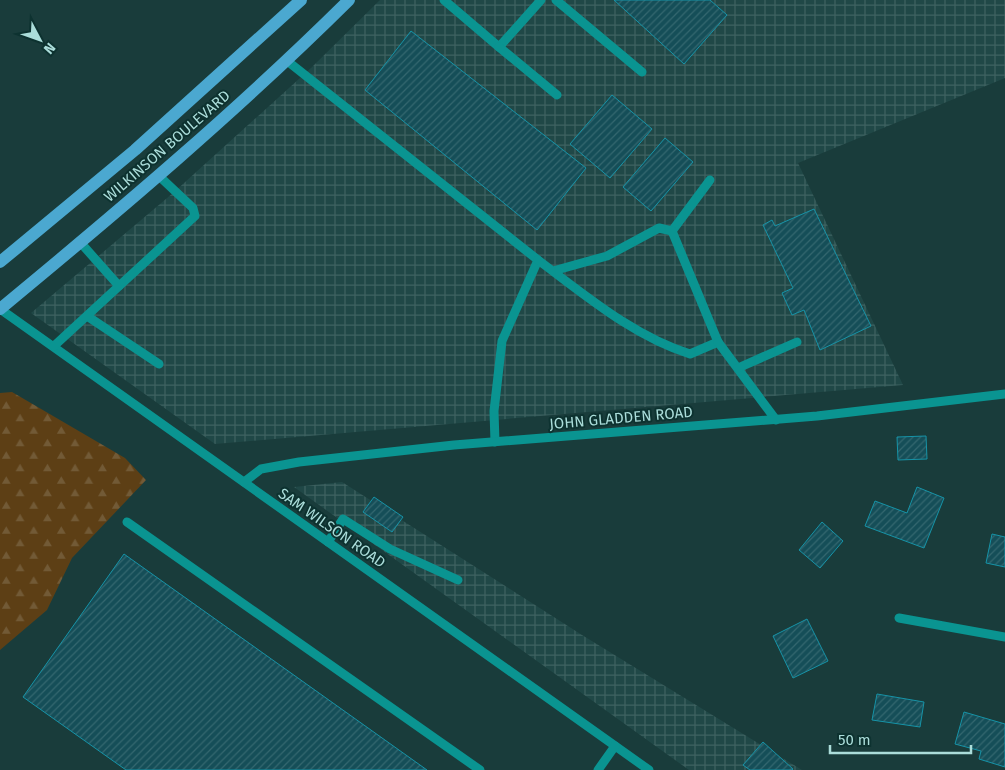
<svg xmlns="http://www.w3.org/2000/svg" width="1005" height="770" font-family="'Fira Sans',sans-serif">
	<defs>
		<pattern id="industrial-grid" width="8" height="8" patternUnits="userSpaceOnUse" patternTransform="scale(1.25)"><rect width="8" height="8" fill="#204847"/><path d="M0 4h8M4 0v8" fill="none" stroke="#3e6261"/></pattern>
		<pattern id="forest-firs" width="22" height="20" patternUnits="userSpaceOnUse" patternTransform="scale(1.25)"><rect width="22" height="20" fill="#5d3f15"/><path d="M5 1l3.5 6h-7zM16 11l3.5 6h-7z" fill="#725a36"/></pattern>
		<pattern id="building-hatch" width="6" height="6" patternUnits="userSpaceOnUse" patternTransform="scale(1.25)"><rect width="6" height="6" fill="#154e58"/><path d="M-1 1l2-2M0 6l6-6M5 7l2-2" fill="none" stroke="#34676f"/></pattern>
	</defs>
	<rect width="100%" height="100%" fill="#193c3b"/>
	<!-- industrial -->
	<g fill="url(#industrial-grid)">
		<path d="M380,0H1005V78L798,163L903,385L215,444L31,313L173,193L311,68Z"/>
		<path d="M342,482L582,635L802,770H689L294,487Z"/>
	</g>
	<!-- forest -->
	<path fill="url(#forest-firs)" d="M12,392L125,458L146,480L72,558L47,610L0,650V393Z"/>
	<!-- building -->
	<g fill="url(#building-hatch)" stroke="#1693a7">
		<path d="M614,0H710L727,15L684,64Z"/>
		<path d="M411,31L586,168L537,230L365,90Z"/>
		<path d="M612,95L652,129L610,178L570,144Z"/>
		<path d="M665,138L693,162L651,211L623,187Z"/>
		<path d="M814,209L871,326L820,350L804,310L792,315L782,293L793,288L763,225L772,220L775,226Z"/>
		<path d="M926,436L927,459L898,460L897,437Z"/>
		<path d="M917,487L944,498L924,548L865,526L875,501L907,513Z"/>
		<path d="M374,497L403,517L392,532L363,512Z"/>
		<path d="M822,522L843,541L820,568L799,550Z"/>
		<path d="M992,534L1005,537V567L986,563Z"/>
		<path d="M124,554L427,770H126L23,697Z"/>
		<path d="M807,619L828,661L793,678L773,636Z"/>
		<path d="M877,694L924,702L920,727L872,720Z"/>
		<path d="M964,712L1005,724V767L979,759L981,751L955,744Z"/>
		<path d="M763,742L793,769L792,770H750L743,765Z"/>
	</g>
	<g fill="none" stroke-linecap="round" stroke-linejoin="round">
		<!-- minor -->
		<g stroke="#0a9491" stroke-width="9">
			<path d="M444,0L499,47L541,0"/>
			<path d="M556,0L642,72"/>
			<path d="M499,47L557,95"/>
			<path d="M286,60L538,260L502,341L494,411L495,442"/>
			<path d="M672,231L710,180"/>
			<path d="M80,242L119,286"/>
			<path d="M538,260C585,295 633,336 690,354L718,342L672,231L659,228L607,256L553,271"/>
			<path d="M0,309L649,770"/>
			<path d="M87,316L159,364"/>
			<path d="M718,342L776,420"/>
			<path d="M54,346L195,216L193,208L159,176"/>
			<path d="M738,368L797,342"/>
			<path d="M244,482L261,469L299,462L454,445L817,416L1005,394"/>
			<path d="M127,522L480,770"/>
			<path d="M328,542L343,519L390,549L458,580"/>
			<path d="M899,618L1005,637"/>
			<path d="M598,770L615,746"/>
		</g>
		<!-- major -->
		<g stroke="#4ba8d0" stroke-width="12">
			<path d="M0,262L135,150L301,0"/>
			<path d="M0,309C120,210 238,110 349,0"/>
		</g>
	</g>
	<g text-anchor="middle" stroke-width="4" stroke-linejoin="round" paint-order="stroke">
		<!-- street labels -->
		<g font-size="15" fill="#abddda" stroke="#0d3230">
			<text transform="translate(167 146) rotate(-41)" y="5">WILKINSON BOULEVARD</text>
			<text transform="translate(621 418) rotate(-5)" y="5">JOHN GLADDEN ROAD</text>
			<text transform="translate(332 528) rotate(35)" y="5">SAM WILSON ROAD</text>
		</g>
	</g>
	<!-- north arrow -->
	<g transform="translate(40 40) rotate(131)" stroke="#0d3230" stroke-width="4" paint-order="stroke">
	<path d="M0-4L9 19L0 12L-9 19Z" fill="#abddda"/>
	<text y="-8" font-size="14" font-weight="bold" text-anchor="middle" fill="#abddda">N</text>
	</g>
	<!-- scale -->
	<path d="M830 745v8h141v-8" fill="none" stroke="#abddda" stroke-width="2.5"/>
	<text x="838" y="745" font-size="15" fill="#abddda" stroke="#0d3230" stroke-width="4" paint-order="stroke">50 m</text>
</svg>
